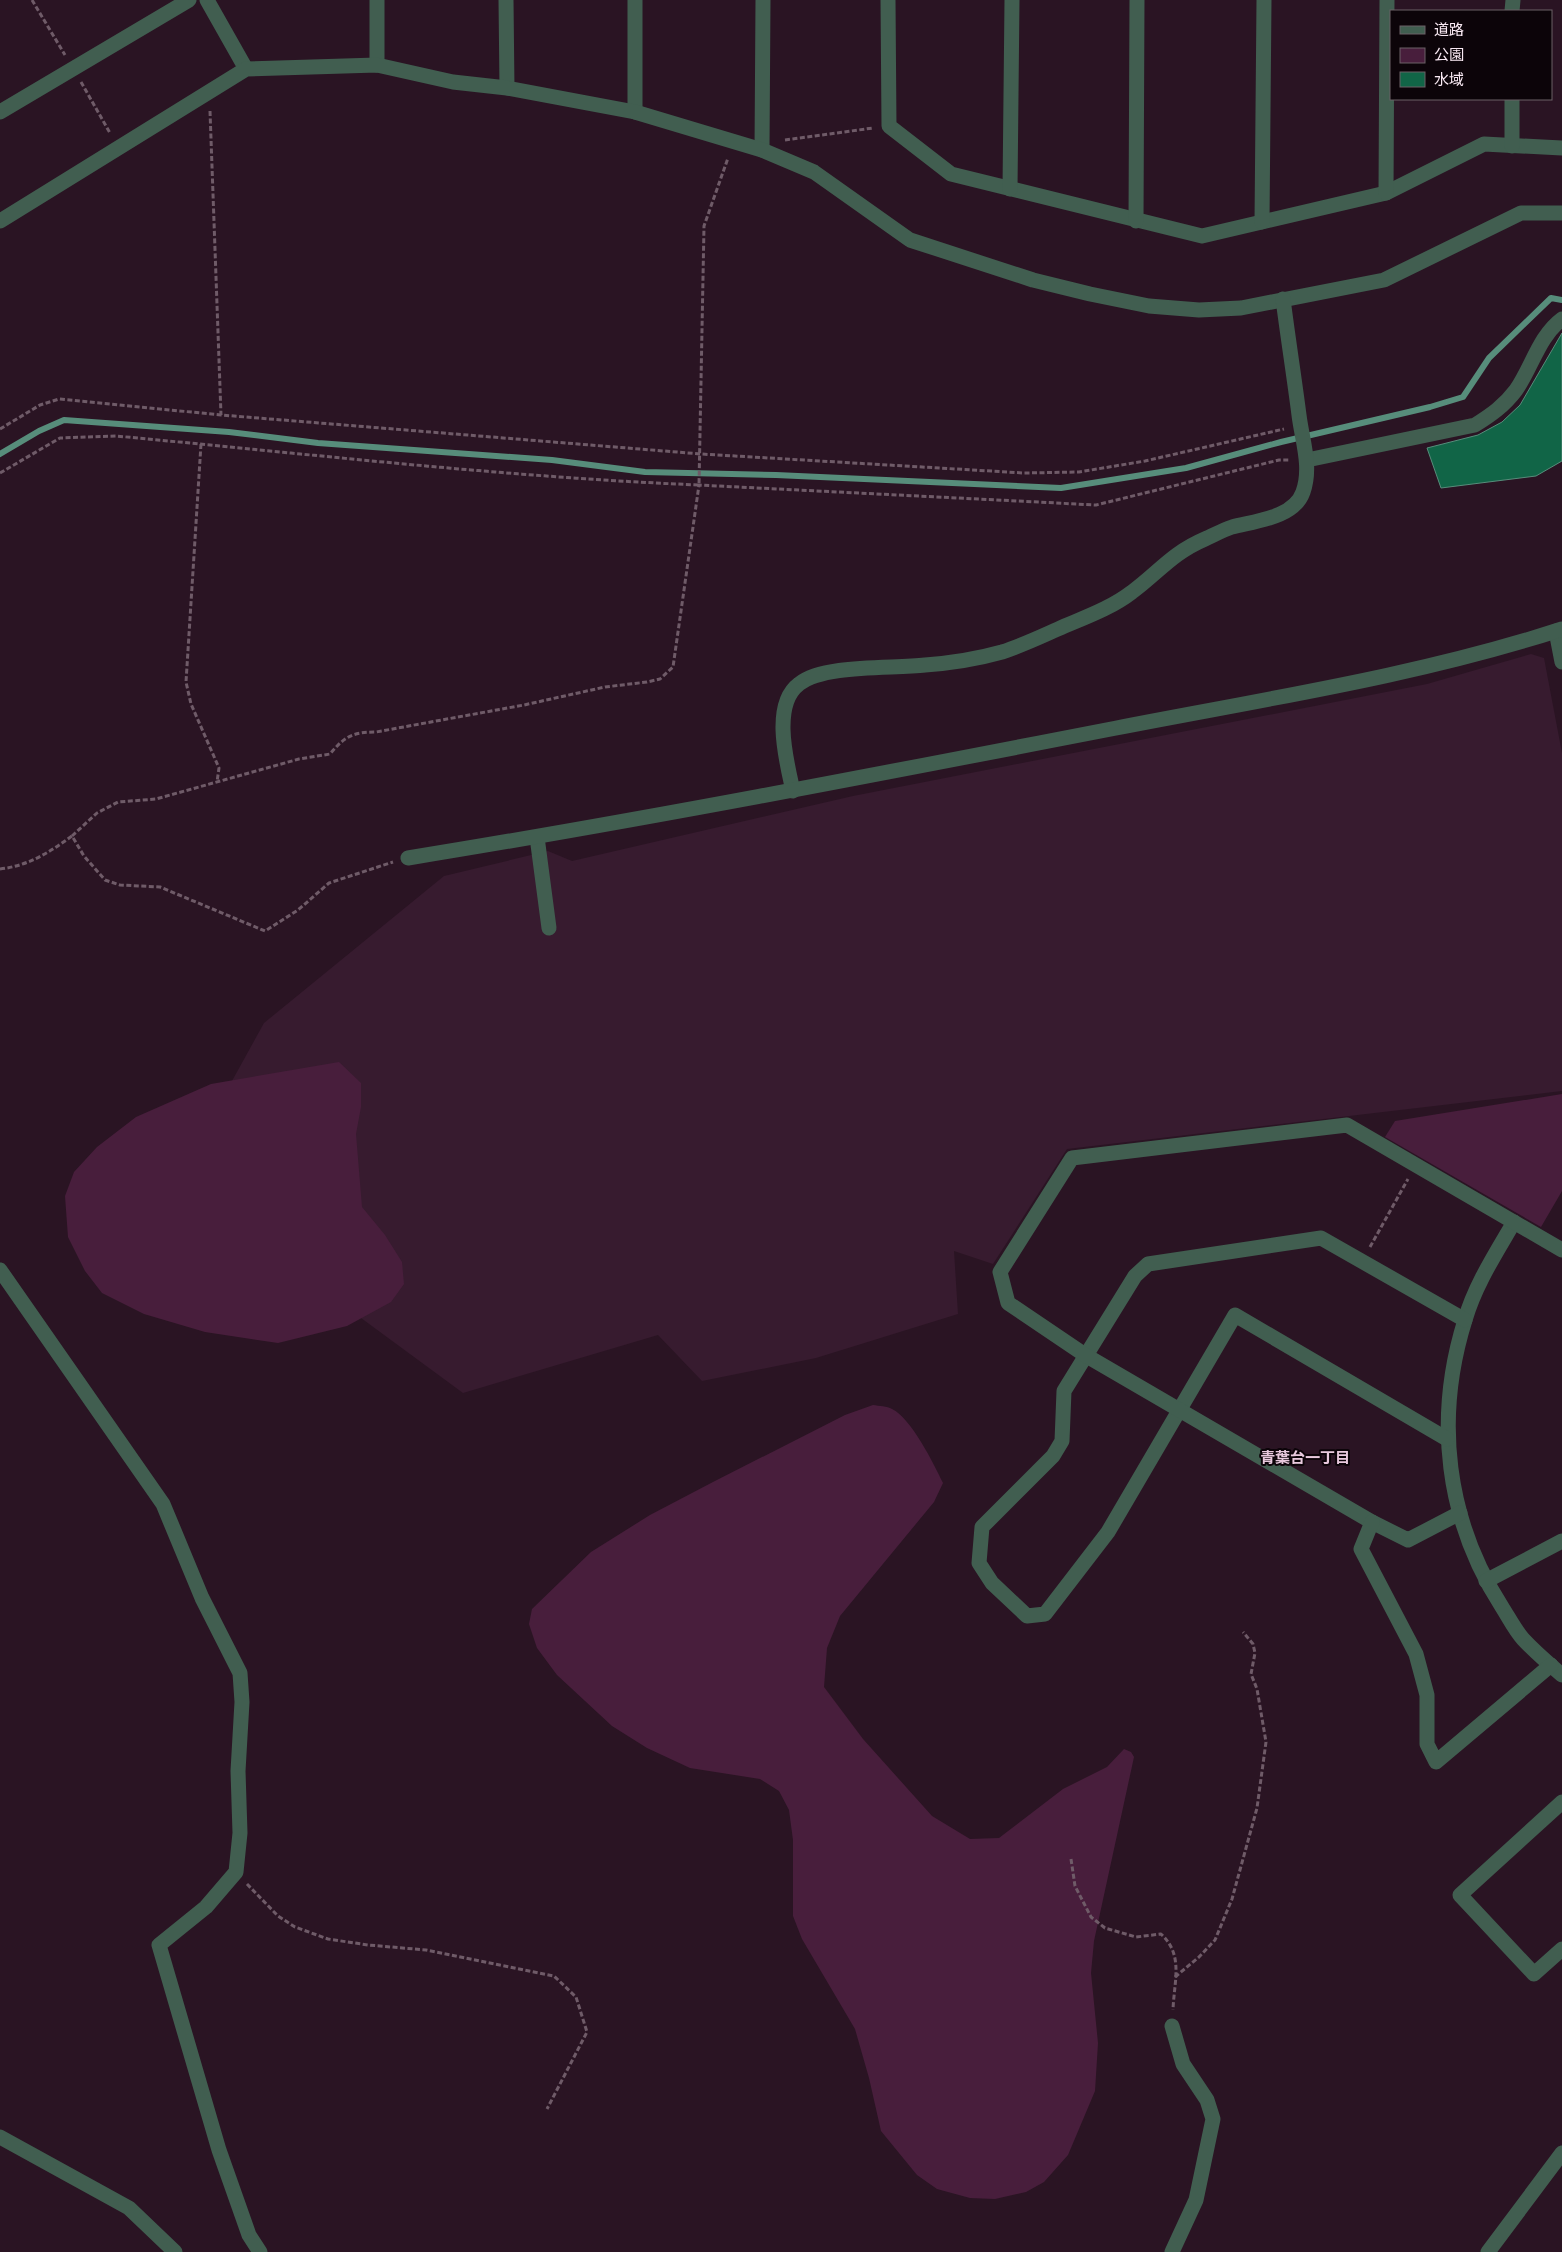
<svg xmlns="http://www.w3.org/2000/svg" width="1562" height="2252" font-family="'Archivo Narrow','Noto Sans JP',sans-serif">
	<rect width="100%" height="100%" fill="#2a1423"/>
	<!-- built -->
	<path fill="#371b2f" d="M1531,654L1544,658L1562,753V1091L1067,1149L993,1264L954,1251L958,1314L816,1358L702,1381L658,1335L463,1393L293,1268L206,1128L264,1023L444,876L548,851L572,861L853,796L1427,684Z"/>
	<!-- green -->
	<g fill="#481e3c">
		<path d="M339,1062L361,1083V1107L356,1134L362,1207L385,1235L402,1262L404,1284L391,1302L347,1326L278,1343L205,1332L144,1314L102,1293L85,1271L68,1237L65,1196L74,1172L97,1147L136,1117L211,1084Z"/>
		<path d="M1562,1094V1191L1541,1227L1385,1137L1395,1121Z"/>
		<path d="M873,1405C879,1406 887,1406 892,1409C911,1418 934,1464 943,1483L934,1502L840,1616L827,1648L824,1687L863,1739L932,1816L970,1839L999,1838L1063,1789L1107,1767L1124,1749L1131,1752L1134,1757L1094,1941L1091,1973L1098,2043L1095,2091L1068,2155L1044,2182L1026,2192L995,2199L970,2198L937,2189L917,2175L881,2131L869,2078L855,2029L802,1939L793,1916V1840L789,1810L779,1791L760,1779L690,1768L647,1748L612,1726L557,1675L537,1648L529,1624L532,1609L591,1552L650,1515L713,1482L845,1415Z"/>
	</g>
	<!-- water -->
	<path fill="#116547" stroke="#578d7b" d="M1562,333V461L1536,476L1441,488L1427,448L1478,435L1502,422L1520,405Z"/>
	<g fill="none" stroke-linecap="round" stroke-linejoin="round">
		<!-- stream -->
		<path stroke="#578d7b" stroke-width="6" d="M0,454L39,431L64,420L229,432L318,443L552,460L645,472L776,475L1061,488L1186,468L1281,442L1430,407L1463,397L1489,358L1551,298L1562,300"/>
		<!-- path -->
		<g stroke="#6f5b68" stroke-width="3" stroke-dasharray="5 2.5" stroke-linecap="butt">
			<path d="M32,0L65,55"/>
			<path d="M81,82L110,133"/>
			<path d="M210,111L221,415"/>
			<path d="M785,140L873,128"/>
			<path d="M0,429L40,405L59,399L221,415L701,454L1024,473L1079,472L1145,461L1284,429"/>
			<path d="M201,444L186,682L191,704L219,768L217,782"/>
			<path d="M0,473L60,438L116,436C310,454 504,477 699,485L704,226L728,158"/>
			<path d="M72,836L97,813L118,802L156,799L299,759L330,754C345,736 353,732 376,732L524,705L605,687L647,682L660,679L673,667L699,485L1096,505L1279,460H1289"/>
			<path d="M0,869C28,866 50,852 72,836L84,856L105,880L120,885L160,887L265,931L298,910L329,883L393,862"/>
			<path d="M1370,1247L1408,1179"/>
			<path d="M1071,1859L1075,1886L1091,1917L1105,1928L1136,1937L1161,1934C1184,1955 1174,1981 1173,2010"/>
			<path d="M247,1884L278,1916L295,1927L328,1939L368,1945L426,1950L554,1976L576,1997L587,2032L547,2109"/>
			<path d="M1175,1977L1199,1957L1215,1940L1232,1899L1257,1808L1266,1742L1257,1689L1251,1674L1255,1653L1253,1644L1243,1632"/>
		</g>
		<!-- minor -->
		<g stroke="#415e50" stroke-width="15">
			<path d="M207,0L246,69"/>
			<path d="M506,0L507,88"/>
			<path d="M888,0L889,126L951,174L1202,236L1386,193L1484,144L1562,148"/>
			<path d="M1512,11L1513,0"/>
			<path d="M377,65V0"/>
			<path d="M0,112L189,0"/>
			<path d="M635,112V0"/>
			<path d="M1512,146V99"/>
			<path d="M762,150L763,0"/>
			<path d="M1010,189L1012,0"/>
			<path d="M1386,193L1387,0"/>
			<path d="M0,221L246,69L377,65L453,82L507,88L635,112L762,150L814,172L910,240L1033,280L1090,294L1149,306L1199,310L1241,308L1384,280L1521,213H1562"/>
			<path d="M1136,221L1137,0"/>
			<path d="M1262,222L1264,0"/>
			<path d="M1307,460L1475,425C1491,415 1504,406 1516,390C1532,367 1539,336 1562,319"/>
			<path d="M1556,631L1562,662"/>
			<path d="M793,791C787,763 771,705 799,684C824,664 892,669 925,665C952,663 977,659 1002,652C1021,646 1040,637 1058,629C1083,618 1110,609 1132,592C1158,573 1172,553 1205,539C1214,535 1223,530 1232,527C1255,521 1294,518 1303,492C1312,467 1302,440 1299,415C1294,376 1288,338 1283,299"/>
			<path d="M537,837L549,928"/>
			<path d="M408,858C642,820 874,775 1106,730C1258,700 1414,677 1562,629"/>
			<path d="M1514,1222C1496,1253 1475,1285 1465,1320C1434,1419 1446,1520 1502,1607C1509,1618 1515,1630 1523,1639C1535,1652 1549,1664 1562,1675"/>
			<path d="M0,1270L163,1504L202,1598L240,1673L242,1702L238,1771L240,1833L236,1872L206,1907L159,1945L219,2150L249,2235L260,2252"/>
			<path d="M1447,1439L1235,1315L1108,1532L1045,1614L1027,1616L992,1583L979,1563L982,1527L1053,1456L1062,1441L1064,1391L1135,1276L1148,1264L1321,1238L1465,1320"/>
			<path d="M1460,1513L1408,1540L1372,1522L1085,1355L1008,1303L1000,1272L1072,1158L1347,1125L1562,1250"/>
			<path d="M1372,1522L1361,1549L1416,1654L1427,1695V1744L1436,1762L1551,1665"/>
			<path d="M1486,1581L1562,1541"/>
			<path d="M1562,1802L1460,1895L1534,1974L1562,1949"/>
			<path d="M0,2137L129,2208L175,2252"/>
			<path d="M1172,2252L1196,2200L1213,2119L1207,2100L1183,2064L1172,2026"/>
			<path d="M1488,2252L1562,2153"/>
		</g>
	</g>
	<g text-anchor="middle" stroke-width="4" stroke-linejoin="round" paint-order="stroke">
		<!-- neighbourhood labels -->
		<g font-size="15" font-weight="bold" fill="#e8c9dd" stroke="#0c0409">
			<text x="1305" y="1463">青葉台一丁目</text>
		</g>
	</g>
	<!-- legend -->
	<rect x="1390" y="10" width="162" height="90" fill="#0c0409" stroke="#6b6067"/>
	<rect x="1400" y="26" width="25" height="8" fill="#415e50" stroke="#6b6067"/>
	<text x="1434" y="35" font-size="15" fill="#faeaf4">道路</text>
	<rect x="1400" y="48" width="25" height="15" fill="#481e3c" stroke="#6b6067"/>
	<text x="1434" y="60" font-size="15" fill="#faeaf4">公園</text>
	<rect x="1400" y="72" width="25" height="15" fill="#116547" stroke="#6b6067"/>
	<text x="1434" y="85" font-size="15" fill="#faeaf4">水域</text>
</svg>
